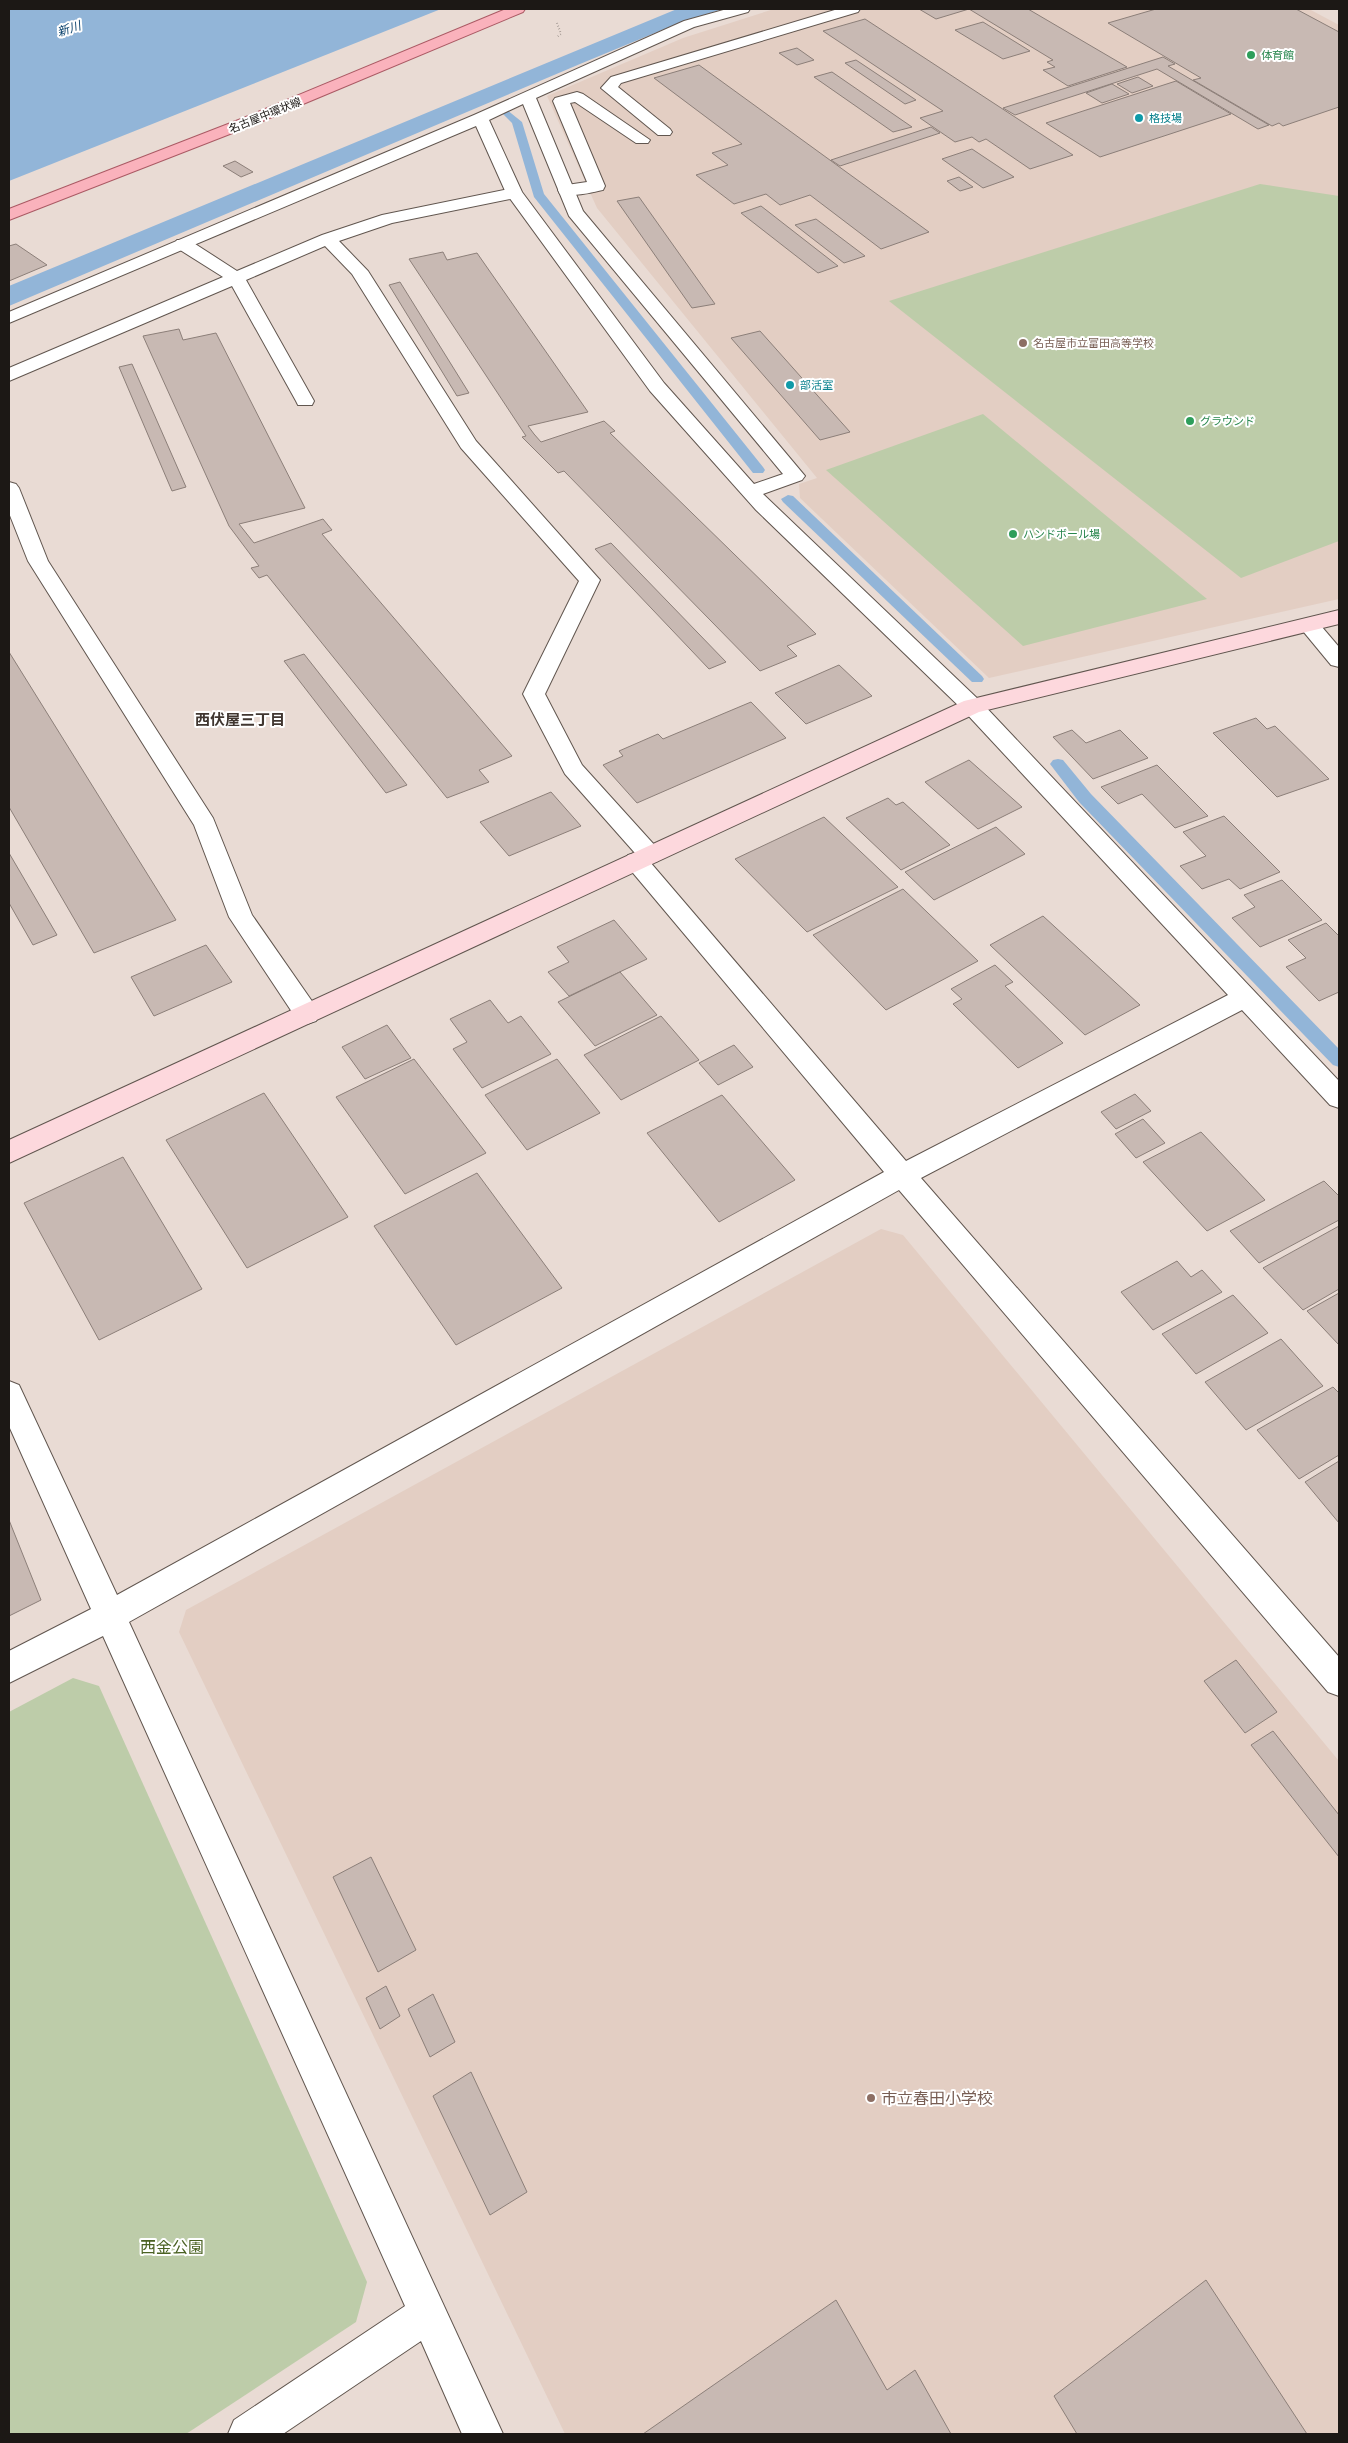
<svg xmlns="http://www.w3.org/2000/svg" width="1348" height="2443" font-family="'Sofia Sans Condensed','Noto Sans JP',sans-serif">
	<rect width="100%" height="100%" fill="#e9dbd4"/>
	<!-- built -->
	<g fill="#e3cec3">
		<path d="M774,9H1309L1339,25V599L989,678L800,498L799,484L817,478L597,208L547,96L683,38Z"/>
		<path d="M881,1229L903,1235L1339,1761V2434H565L179,1632L186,1610Z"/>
	</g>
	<!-- green -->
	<g fill="#bdcca9">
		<path d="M1260,184L1339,196V541L1241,578L889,301Z"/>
		<path d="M983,414L1207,599L1023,646L826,470Z"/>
		<path d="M73,1678L99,1686L367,2282L356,2322L186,2434H9V1712Z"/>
	</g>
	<!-- water -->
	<g fill="#92b5d8">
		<path d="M9,9H441L9,181Z"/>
		<path d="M677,9H723L679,23L580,64L9,306V286Z"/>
	</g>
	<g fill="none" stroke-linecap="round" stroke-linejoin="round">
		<!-- stream -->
		<g fill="#92b5d8" fill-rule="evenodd">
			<path d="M507,110L522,122L544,194L763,467L765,470L763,473H753L534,197L512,123L502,113Z"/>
			<path d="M788,495L793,496L982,676L984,679L982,682H972L783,502L781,499Z"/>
			<path d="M1058,759L1063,760L1091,794L1339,1049V1067L1333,1065L1079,802L1050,764L1053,760Z"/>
		</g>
	</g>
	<!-- building -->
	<g fill="#c8b9b3" stroke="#8c7f79">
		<path d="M919,9H1028L1127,67L1068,86L1043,70L1055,67L1047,62L1053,60L969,9L936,19Z"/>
		<path d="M1156,9H1296L1339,32V107L1283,126L1279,123L1272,126L1193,80L1201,78L1108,23Z"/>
		<path d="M865,19L1073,155L1030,169L986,139L979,142L972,137L955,142L920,118L943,111L823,31Z"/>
		<path d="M983,22L1030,51L1003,59L955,30Z"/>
		<path d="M797,48L814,60L797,65L779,53Z"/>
		<path d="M1163,57L1175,64L1168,66L1269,125L1258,129L1157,69L1015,115L1003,108Z"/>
		<path d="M856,60L916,100L905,104L845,63Z"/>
		<path d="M699,65L929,232L881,249L810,195L780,205L766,194L734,204L696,175L728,165L712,153L742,144L654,78Z"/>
		<path d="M832,72L912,127L893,132L814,77Z"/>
		<path d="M1138,77L1153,86L1132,93L1117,84Z"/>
		<path d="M1176,81L1231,114L1100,157L1046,123Z"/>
		<path d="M1112,84L1129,94L1102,103L1086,93Z"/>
		<path d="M931,127L940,133L840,166L831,160Z"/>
		<path d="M972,149L1014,177L983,188L942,159Z"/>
		<path d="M235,161L253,172L241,177L223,166Z"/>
		<path d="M959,177L973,187L960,191L947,181Z"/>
		<path d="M639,197L715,304L692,308L617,201Z"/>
		<path d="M761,206L838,266L818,273L741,213Z"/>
		<path d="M816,219L865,256L844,263L795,225Z"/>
		<path d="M16,244L47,265L9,281V246Z"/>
		<path d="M443,252L447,260L477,253L588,412L528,426L534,434L541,442L604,421L615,431L610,433L816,634L787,646L797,656L760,671L564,471L558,473L522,437L526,436L409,259Z"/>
		<path d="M400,282L469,393L457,396L389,285Z"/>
		<path d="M179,329L183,340L216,333L305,508L239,524L254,543L323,519L332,530L322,534L512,756L479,770L489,782L447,798L267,575L259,578L251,568L259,566L229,526L143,336Z"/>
		<path d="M760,331L850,432L820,440L731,338Z"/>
		<path d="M132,364L186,487L172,491L119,367Z"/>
		<path d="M611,543L726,662L709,669L595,549Z"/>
		<path d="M9,652L176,920L94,953L9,807Z"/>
		<path d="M304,654L407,785L386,793L284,661Z"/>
		<path d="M839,665L872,696L806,724L775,693Z"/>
		<path d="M751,702L786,738L637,803L603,765L623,756L619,751L658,734L663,739Z"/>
		<path d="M1256,718L1267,729L1275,726L1329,779L1277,797L1213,733Z"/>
		<path d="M1072,730L1086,743L1120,730L1148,758L1093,779L1053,737Z"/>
		<path d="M969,760L1022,807L978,829L925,782Z"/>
		<path d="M1157,765L1208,816L1175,828L1142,794L1118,804L1101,787Z"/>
		<path d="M551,792L581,826L509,856L480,822Z"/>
		<path d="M888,798L896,805L903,802L950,845L901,870L846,818Z"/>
		<path d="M1224,816L1280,872L1240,889L1229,879L1202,889L1180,866L1206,856L1183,832Z"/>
		<path d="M824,817L898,887L807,932L735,859Z"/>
		<path d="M996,827L1025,854L934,900L905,872Z"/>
		<path d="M9,853L57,935L33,945L9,903Z"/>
		<path d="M1282,880L1322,920L1260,947L1232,918L1255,907L1244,895Z"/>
		<path d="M903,889L978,961L886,1010L813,935Z"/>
		<path d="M1043,916L1140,1005L1085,1035L990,945Z"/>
		<path d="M614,920L647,959L569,996L548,972L569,962L557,947Z"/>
		<path d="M1326,923L1339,936V992L1319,1001L1286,967L1306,958L1288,940Z"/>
		<path d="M206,945L232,982L154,1016L131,977Z"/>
		<path d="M995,965L1013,982L1005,986L1063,1043L1018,1068L953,1004L962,999L951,989Z"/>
		<path d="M620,972L657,1015L595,1046L558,1002Z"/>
		<path d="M490,1000L508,1023L521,1016L551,1054L482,1088L453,1049L467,1042L450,1019Z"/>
		<path d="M661,1016L699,1060L621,1100L584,1055Z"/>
		<path d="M387,1025L411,1058L365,1079L342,1047Z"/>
		<path d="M734,1045L753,1067L718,1085L699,1063Z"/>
		<path d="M414,1059L486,1153L405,1194L336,1097Z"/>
		<path d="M557,1059L600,1113L527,1150L485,1095Z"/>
		<path d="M264,1093L348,1217L247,1268L166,1140Z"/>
		<path d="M1135,1094L1151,1111L1116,1129L1101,1112Z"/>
		<path d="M722,1095L795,1180L719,1222L647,1133Z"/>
		<path d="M1143,1119L1165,1143L1136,1158L1115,1134Z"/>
		<path d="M1201,1132L1265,1200L1207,1231L1143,1162Z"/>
		<path d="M123,1157L202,1289L99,1340L24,1203Z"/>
		<path d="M477,1173L562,1288L456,1345L374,1226Z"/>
		<path d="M1324,1181L1339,1196V1220L1259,1263L1230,1231Z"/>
		<path d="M1339,1226V1289L1303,1310L1263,1268Z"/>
		<path d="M1177,1261L1191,1277L1202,1270L1222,1292L1153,1330L1121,1292Z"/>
		<path d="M1339,1293V1345L1307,1311Z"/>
		<path d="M1233,1295L1268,1333L1196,1374L1162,1334Z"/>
		<path d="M1281,1339L1323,1386L1246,1430L1205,1382Z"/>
		<path d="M1333,1387L1339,1393V1455L1299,1479L1257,1430Z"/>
		<path d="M1339,1461V1523L1305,1482Z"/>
		<path d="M9,1520L41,1600L9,1616Z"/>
		<path d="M1236,1660L1277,1712L1245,1733L1204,1681Z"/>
		<path d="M1273,1731L1339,1815V1857L1251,1745Z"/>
		<path d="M371,1857L416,1950L378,1972L333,1877Z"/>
		<path d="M386,1986L400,2016L380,2029L366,1998Z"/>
		<path d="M433,1994L455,2042L430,2057L408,2009Z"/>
		<path d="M471,2072L527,2192L490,2215L433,2096Z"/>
		<path d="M1206,2280L1307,2434H1077L1054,2396Z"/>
		<path d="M836,2300L887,2390L915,2370L951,2434H643Z"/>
	</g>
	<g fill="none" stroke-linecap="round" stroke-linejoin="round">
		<defs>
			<g id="lane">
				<path d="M838,9H860L858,12L621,83L618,87L670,129L672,132L670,135H658L601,88L611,77Z"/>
				<path d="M577,92L583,94L650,140L648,143H636L575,102L570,103L605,186L603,190C590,193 573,197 560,194L558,190L560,186L587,182L553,101L555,98Z"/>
				<path d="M514,188L520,189L522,193L520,197L392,223L339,241L368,271L476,441L600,580L545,694L582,765L658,849L662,855L658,861L650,863L642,861L565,774L523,694L579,581L461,448L352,274L325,246L246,280L314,401L312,405H298L296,401L232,286L9,381V368L223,277L177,248L174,244L177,240H189L237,271L322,235L382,215Z"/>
				<path d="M9,482L16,484L19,488L48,561L213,818L252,915L316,1007L320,1014L316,1021L307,1024L298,1021L229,917L194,825L28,561L9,513Z"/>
			</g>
			<g id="street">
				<path d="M727,9H750L748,12L694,27L536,98L583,211L805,476L802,480L763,494L980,701L1339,1081V1108L1330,1105L1242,1010L921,1178L1339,1657V1696L1328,1692L899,1190L129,1622L503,2434H462L421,2341L283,2434H228L234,2420L405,2306L103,1636L9,1683V1651L91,1609L9,1426V1381L19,1385L117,1595L884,1172L628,867L624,861L628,855L636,853L644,855L906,1161L1228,995L964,711L756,510L650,391L506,193L476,126L9,323V312L474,115L684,21ZM523,104L569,216L783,474L754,484L664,383L522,192L489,120Z"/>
				<path d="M1309,618L1316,620L1339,647V667L1331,665L1298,625L1302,620Z"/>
			</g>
			<path id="secondary" d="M1339,610V624L979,712L9,1163V1140L964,701Z"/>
			<path id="primary" d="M506,9H525L523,12L253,125L9,220V209L241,119Z"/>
		</defs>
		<!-- lane casing -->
		<use href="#lane" stroke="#61564f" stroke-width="2"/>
		<!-- street casing -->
		<use href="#street" stroke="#61564f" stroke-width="2"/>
		<!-- secondary casing -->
		<use href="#secondary" stroke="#61564f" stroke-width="2"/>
		<!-- primary casing -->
		<use href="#primary" stroke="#aa5a64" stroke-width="2"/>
		<!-- path -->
		<path stroke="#817873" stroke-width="2" stroke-dasharray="0.5 2.5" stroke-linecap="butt" d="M557,23L561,34L557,37"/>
		<!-- lane -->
		<use href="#lane" fill="#fff" fill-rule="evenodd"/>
		<!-- street -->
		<use href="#street" fill="#fff" fill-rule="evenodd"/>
		<!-- secondary -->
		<use href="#secondary" fill="#fdd8dd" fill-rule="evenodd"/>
		<!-- primary -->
		<use href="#primary" fill="#fab2bc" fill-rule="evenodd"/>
	</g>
	<!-- markers -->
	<g fill="#2e9e5b" stroke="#fff" stroke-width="2">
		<circle cx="1251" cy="55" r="5"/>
		<circle cx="1190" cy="421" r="5"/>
		<circle cx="1013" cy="534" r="5"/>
	</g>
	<g fill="#0f9aa8" stroke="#fff" stroke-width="2">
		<circle cx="1139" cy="118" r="5"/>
		<circle cx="790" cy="385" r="5"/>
	</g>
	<g fill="#8d6e63" stroke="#fff" stroke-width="2">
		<circle cx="1023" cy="343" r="5"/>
		<circle cx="871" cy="2098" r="5"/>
	</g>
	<g text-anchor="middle" stroke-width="4" stroke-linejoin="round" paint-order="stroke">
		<!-- far-leisure labels -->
		<g font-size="11" fill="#27864d" stroke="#fff" text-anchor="start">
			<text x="1261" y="59">体育館</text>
			<text x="1200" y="425">グラウンド</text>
			<text x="1023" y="538">ハンドボール場</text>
		</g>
		<!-- far-street labels -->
		<g font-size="11" fill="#1c1815" stroke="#fff">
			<text transform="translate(265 115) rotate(-22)" y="4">名古屋中環状線</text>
		</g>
		<!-- far-culture labels -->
		<g font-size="11" fill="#0d838f" stroke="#fff" text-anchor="start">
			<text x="1149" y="122">格技場</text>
			<text x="800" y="389">部活室</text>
		</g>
		<!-- far-education labels -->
		<g font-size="11" fill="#785e54" stroke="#fff" text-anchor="start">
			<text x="1033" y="347">名古屋市立富田高等学校</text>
		</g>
		<!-- far-water labels -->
		<g font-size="12" font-style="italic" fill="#08406c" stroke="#fff">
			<text transform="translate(69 29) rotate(-18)" y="4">新川</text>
		</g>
		<!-- neighbourhood labels -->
		<g font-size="15" font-weight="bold" fill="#403630" stroke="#fff">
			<text x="240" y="725">西伏屋三丁目</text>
		</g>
		<!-- near-education labels -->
		<g font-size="16" fill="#785e54" stroke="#fff" text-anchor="start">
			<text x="881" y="2104">市立春田小学校</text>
		</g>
		<!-- near-park labels -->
		<g font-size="16" fill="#4a6122" stroke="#fff">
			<text x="172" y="2253">西金公園</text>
		</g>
	</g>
	<!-- border -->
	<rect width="1348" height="2443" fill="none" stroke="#1c1815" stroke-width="20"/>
</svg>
